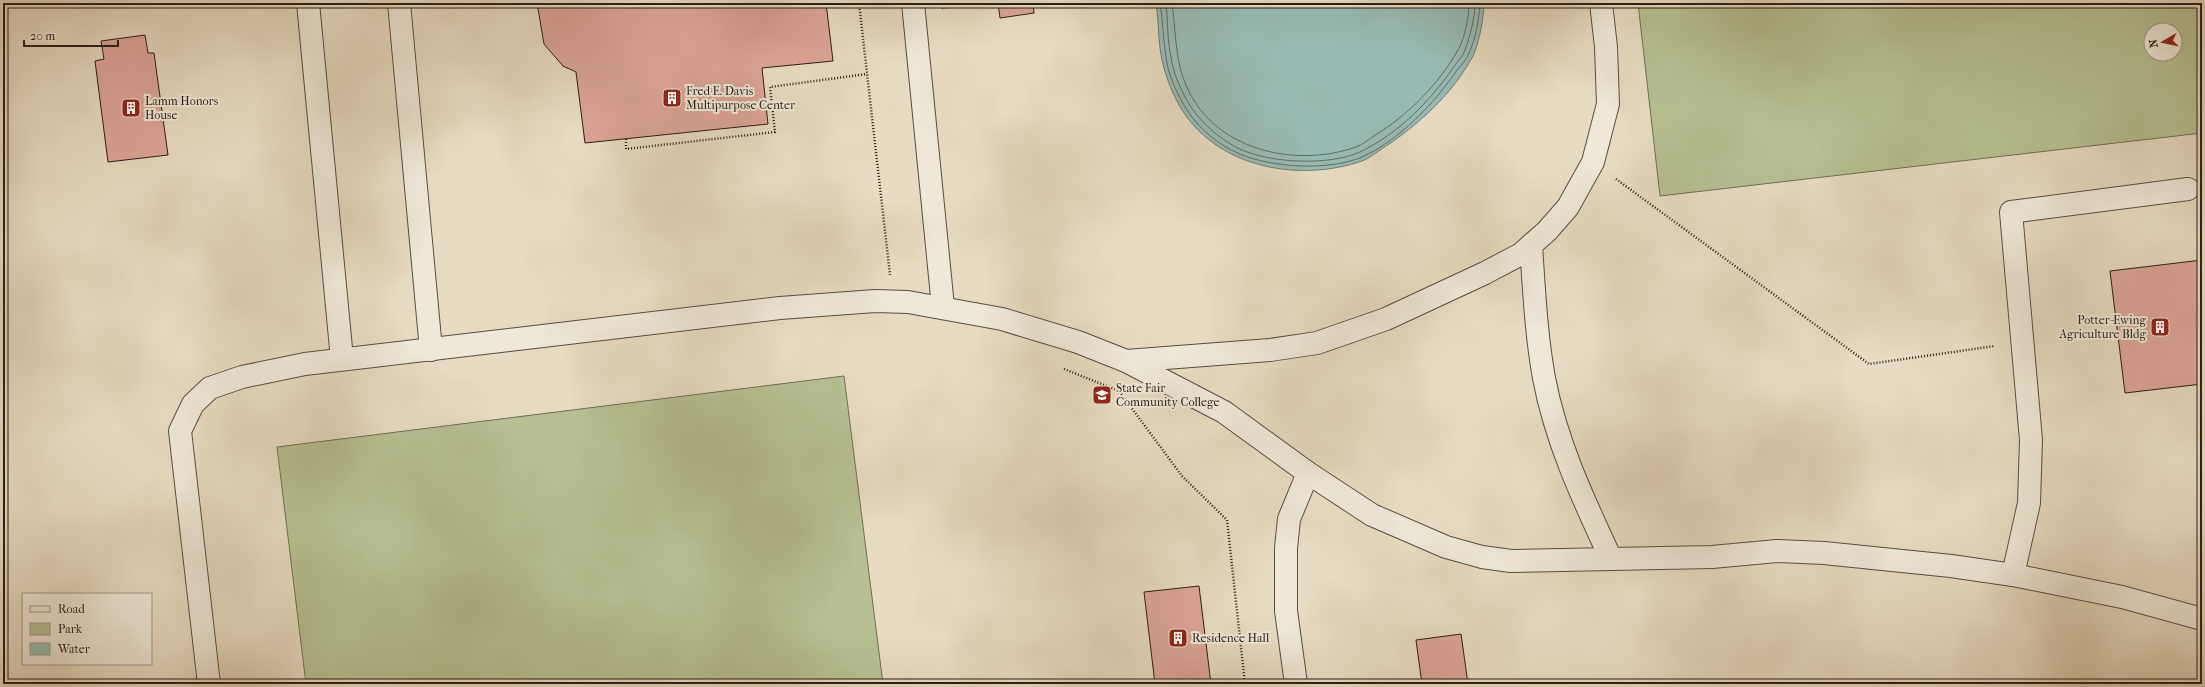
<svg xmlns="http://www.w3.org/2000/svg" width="2205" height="687" font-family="'IM FELL French Canon',serif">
	<rect width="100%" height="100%" fill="#e7dbc1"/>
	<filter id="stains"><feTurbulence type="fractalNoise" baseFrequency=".005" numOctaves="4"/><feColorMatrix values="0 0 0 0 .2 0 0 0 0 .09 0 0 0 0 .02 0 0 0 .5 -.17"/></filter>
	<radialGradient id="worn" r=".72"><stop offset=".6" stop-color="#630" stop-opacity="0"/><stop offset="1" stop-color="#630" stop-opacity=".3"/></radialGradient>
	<!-- green -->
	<g fill="#b6c093" stroke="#706f56" fill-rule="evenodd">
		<path d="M1638,3H2202V133L1660,196ZM2151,30H2175V54H2151Z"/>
		<path d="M844,376L883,684H306L277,447Z"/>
	</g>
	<!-- water -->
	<path fill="#97bbb3" stroke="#6b7c75" d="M1156,3H1484C1484,17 1479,44 1473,56C1452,95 1416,127 1380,150C1374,154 1368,159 1362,161C1301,182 1222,169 1184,113C1174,98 1166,78 1162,60C1158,42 1159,22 1156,3Z"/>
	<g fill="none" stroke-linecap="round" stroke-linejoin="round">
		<!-- shore -->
		<g stroke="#606c66" stroke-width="1">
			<path d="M1160,3C1163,21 1163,39 1166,57C1168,75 1178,96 1187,110C1199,129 1220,146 1240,154C1273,168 1329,171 1362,157C1398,141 1435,103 1457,70C1461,65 1467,59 1469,53C1476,38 1479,19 1480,3"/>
			<path d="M1166,3C1168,21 1167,39 1171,57C1173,74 1182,93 1191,107C1203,125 1222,141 1242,150C1272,163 1329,166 1360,152C1398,134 1430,101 1453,68C1457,62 1463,56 1465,50C1470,36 1475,18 1475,3"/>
			<path d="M1172,3C1177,40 1174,72 1197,105C1231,154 1302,166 1356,147C1362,145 1368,140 1374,136C1408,115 1438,85 1458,50C1465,38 1469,17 1469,3"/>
		</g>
	</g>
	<!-- building -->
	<g fill="#dca497" stroke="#291e18">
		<path d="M537,3H826L833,61L762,68L768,124L585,143L576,72L563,66L544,44Z"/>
		<path d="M998,3H1033L1034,13L1000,18Z"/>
		<path d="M145,35L148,53H154L168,155L108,162L95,61L104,59L101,41Z"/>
		<path d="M2202,260V384L2125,393L2110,271Z"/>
		<path d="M1199,586L1211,684H1155L1144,592Z"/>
		<path d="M1461,634L1468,684H1422L1416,640Z"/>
	</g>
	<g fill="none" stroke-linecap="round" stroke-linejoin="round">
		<defs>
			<g id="minor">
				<path d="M308,3L342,359"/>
				<path d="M399,3L431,350"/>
				<path d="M913,3L943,307"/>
				<path d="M1531,245C1534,289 1536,334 1544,378C1556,442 1584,501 1611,559"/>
				<path d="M1126,361L1270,350L1317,343L1386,319L1485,273L1521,254L1547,231L1568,207L1593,162L1608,104L1606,47L1601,3"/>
				<path d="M2013,575L2029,503L2031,440L2011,212L2188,189"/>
				<path d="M209,684L180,431L193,404L210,388L242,377L305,364L780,308L875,301L908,302L1002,319L1078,342L1126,361L1224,412L1308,473L1372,515L1446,547L1482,557L1511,561L1712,557L1777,551L1824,553L1951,566L2013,575L2122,597L2202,619"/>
				<path d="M1296,684L1286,611V548L1289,519L1308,473"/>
			</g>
		</defs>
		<!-- minor casing -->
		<use href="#minor" stroke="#584d42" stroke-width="24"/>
		<!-- path -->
		<g stroke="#291e18" stroke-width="2.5" stroke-dasharray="1 2" stroke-linecap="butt">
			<path d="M859,3L890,275"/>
			<path d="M942,8L976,3"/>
			<path d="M626,139V149L775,132L770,87L867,74"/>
			<path d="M1616,179L1869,364L1995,346"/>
			<path d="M1064,369L1119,391L1182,476L1227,520L1245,684"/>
		</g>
		<!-- minor -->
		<use href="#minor" stroke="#efe8d7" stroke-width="22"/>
	</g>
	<!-- icons -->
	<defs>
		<symbol id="building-square" viewBox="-11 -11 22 22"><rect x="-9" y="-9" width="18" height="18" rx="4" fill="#8f2418" stroke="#efe8d7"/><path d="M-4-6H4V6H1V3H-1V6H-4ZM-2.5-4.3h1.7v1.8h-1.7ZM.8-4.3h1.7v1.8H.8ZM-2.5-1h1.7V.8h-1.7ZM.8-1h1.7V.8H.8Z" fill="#fff"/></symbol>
		<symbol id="university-square" viewBox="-11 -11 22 22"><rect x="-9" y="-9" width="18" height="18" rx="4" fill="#8f2418" stroke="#efe8d7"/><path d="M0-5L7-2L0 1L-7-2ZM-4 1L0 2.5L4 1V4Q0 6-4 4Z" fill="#fff"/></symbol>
	</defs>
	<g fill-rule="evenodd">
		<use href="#building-square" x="661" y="87" width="22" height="22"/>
		<use href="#building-square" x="120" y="97" width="22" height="22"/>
		<use href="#building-square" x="2149" y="316" width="22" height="22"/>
		<use href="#university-square" x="1091" y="384" width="22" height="22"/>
		<use href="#building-square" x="1167" y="627" width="22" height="22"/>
	</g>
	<g text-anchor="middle" stroke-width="4" stroke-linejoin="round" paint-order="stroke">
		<!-- poi labels -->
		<g font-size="12" fill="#291e18" stroke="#efe8d7" text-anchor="start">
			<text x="686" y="95">Fred E. Davis<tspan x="686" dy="14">Multipurpose Center</tspan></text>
			<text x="145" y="105">Lamm Honors<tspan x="145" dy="14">House</tspan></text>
			<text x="2146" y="324" text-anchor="end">Potter-Ewing<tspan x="2146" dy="14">Agriculture Bldg</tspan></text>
			<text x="1116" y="392">State Fair<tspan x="1116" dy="14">Community College</tspan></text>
			<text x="1192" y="642">Residence Hall</text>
		</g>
	</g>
	<!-- margin -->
	<rect width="2205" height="687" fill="none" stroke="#e7dbc1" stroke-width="16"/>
	<rect x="4" y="4" width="2197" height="679" fill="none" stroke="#291e18" stroke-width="2"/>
	<rect x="8" y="8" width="2189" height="671" fill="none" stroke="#291e18"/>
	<!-- legend -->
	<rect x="22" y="593" width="130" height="72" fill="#efe8d7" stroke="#a0978b"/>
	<rect x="30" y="606" width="20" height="6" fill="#efe8d7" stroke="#a0978b"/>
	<text x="58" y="613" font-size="12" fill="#291e18">Road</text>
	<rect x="30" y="623" width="20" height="12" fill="#b6c093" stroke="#a0978b"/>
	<text x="58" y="633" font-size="12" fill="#291e18">Park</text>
	<rect x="30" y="643" width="20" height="12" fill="#97bbb3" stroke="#a0978b"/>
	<text x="58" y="653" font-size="12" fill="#291e18">Water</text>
	<!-- north arrow -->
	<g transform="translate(2163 42) rotate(261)"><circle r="19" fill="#efe8d7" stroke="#a0978b"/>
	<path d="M0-3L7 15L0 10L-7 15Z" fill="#8f2418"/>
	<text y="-6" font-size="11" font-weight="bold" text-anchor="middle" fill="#291e18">N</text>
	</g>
	<!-- scale -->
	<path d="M24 40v6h94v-6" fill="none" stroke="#291e18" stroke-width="2"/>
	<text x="30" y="40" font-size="12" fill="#291e18" stroke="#efe8d7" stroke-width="3" paint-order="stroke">20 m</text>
	<rect width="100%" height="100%" filter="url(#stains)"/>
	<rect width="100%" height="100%" fill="url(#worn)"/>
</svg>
